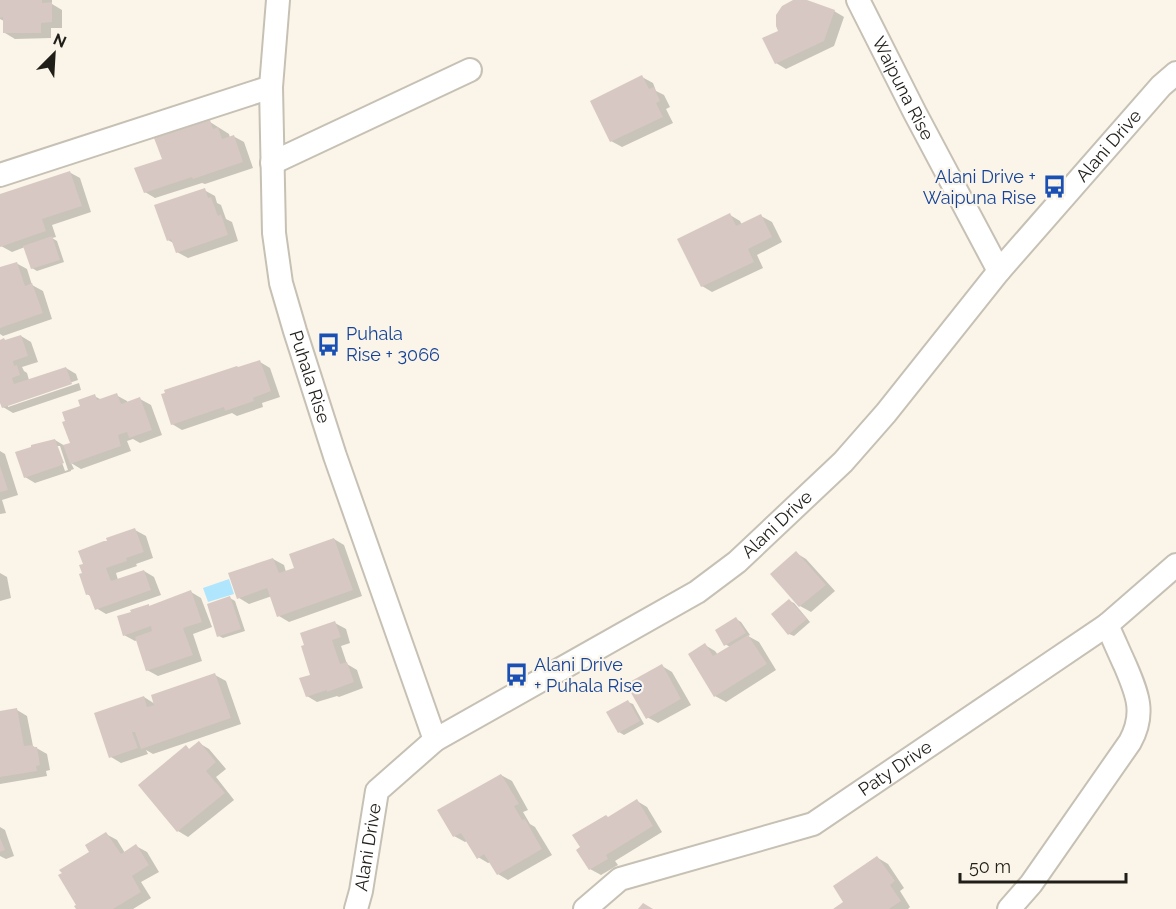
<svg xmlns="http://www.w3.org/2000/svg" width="1176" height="909" font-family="Raleway,sans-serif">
	<rect width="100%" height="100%" fill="#faf5e8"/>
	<!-- water -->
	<path fill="#afe6fd" d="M229,579L234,594L208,602L203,588Z"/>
	<!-- shadow -->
	<g fill="#0003" fill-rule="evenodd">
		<path d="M0,0H52V4L62,10V28H51V38L15,39L5,33L4,21L0,19Z"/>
		<path d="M797,0H802L834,11L844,17L834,46L786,69L776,63L779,32Z"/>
		<path d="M642,77L653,83L656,91L664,95L670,107L666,109L673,123L622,147L611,141Z"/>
		<path d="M210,122L229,134L230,138L233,136L244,142L253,168L205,184L202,183L155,198L145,192L164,160Z"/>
		<path d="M69,172L80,178L91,212L52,225L56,237L52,238L57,241L64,262L37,271L32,268L25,247L12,252L1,246L0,242V196Z"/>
		<path d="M204,190L215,196L217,203L221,205L226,219L232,222L238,241L188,258L177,252L175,244L168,240Z"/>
		<path d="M730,215L740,221L742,225L761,216L772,222L782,242L757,255L763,268L712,292L702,286Z"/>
		<path d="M16,263L27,269L32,285L43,291L52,319L3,336L0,334V269Z"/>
		<path d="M21,336L31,342L38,362L22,367L24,371L27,373L29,380L66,368L76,374L78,380L8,404V407L79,383L81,390L13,413L3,407L0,398V342L6,341Z"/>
		<path d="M260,362L270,368L280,397L262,403L263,407L237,416L232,413L182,430L172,424Z"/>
		<path d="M116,395L127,401L128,404L140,399L151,405L162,435L140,443L133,439L127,441L131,451L81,469L71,463L74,469L71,470V471L35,483L25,477L55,440L65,446L72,444L82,407L94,396L102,400ZM56,446H60L68,470L65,471Z"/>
		<path d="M0,451L5,454L18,495L2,500L6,513L0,514Z"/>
		<path d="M135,530L146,536L153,558L136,564L137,566L116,573L118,580L144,571L154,577L161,595L106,614L96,608L92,597L87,594L81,575Z"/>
		<path d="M334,539L344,545L362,596L289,622L279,616L272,596L249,604L239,598L273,559L284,565L286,572L296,569Z"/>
		<path d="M796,553L806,559L835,591L811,612L800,606L772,574Z"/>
		<path d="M0,573L7,577L11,598L0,601Z"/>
		<path d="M191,592L201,598L212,627L193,634L202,661L158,676L147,670L137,640L135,641L124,635L148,605L151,607Z"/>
		<path d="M230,598L235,601L245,631L223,638L219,636Z"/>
		<path d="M789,601L794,603L810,622L794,636L789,634Z"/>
		<path d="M736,619L741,622L750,635L748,636L759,642L776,670L726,702L715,696L705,645L715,651L718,655L730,647L725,644Z"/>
		<path d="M335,623L346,629L350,643L341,646L347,664L357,670L363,688L339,697L337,696L317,702L307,696L312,676Z"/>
		<path d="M662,666L672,672L691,705L658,723L647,717Z"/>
		<path d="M215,675L226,681L241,724L153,754L146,750L148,754L121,763L111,757L144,697L155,704Z"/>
		<path d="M628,702L633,704L644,724L624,735L619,732Z"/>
		<path d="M17,710L27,716L33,746L47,754L50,770L46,771L47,776L0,784V713Z"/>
		<path d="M199,743L209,749L226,769L216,777L234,800L188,837L178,831L186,747L190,750Z"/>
		<path d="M501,775L512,781L528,810L523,812L530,824L535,827L552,855L508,880L498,874L491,862L488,863L478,857L467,841L465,842L454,836Z"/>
		<path d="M637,801L647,807L662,832L615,861L618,865L601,875L590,869Z"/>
		<path d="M0,827L5,830L14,856L6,859L0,856Z"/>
		<path d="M106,834L117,840L125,853L136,846L147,852L159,872L141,882L151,898L133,909H77L91,852Z"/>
		<path d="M878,858L888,864L904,888L900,891L910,907L908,909H836L846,903Z"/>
	</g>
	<!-- building -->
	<g fill="#d7c8c3">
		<path d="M0,0H42V3L52,2V22L41,23V33H3V17L0,18Z"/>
		<path d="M793,0H807L835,10L824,41L775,64L762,38L778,31L776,26V15L782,6Z"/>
		<path d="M642,75L649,89L654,87L660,101L656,103L663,117L610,142L590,101Z"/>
		<path d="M210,120L213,129L218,127L222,139L234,135L243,162L193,179L192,177L144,193L134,168L162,159L154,138Z"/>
		<path d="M70,171L82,206L42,219L46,231L0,247V194Z"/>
		<path d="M205,188L208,198L211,197L218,216L221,214L228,235L176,253L171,239L167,241L154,205Z"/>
		<path d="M730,213L736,226L761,214L772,237L748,249L754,262L701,287L677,239Z"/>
		<path d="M52,236L60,260L31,269L23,246Z"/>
		<path d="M17,262L25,286L32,283L43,313L0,328V267Z"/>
		<path d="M21,335L28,356L13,361L14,366L17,365L20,375L12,378L14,384L66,367L72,384L2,408L0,403V340L4,338L5,340Z"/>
		<path d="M260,360L271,391L253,398L254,401L225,411L224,407L171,425L161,394L165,393L164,390L237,366L238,367Z"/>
		<path d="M117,393L121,404L140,397L152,430L129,438L127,432L118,435L121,446L70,464L63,445L70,443L62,422L65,421L62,412L80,406L78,400L95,394L97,400Z"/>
		<path d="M55,439L64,463L61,464L62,465L24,478L15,452L31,447V445Z"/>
		<path d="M0,466L8,490L0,492Z"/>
		<path d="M135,528L144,552L126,558L127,561L106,568L111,581L144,570L151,590L95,610L89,594L86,595L79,574L82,573L79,565L83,564L78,551L104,541H107L106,538Z"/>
		<path d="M334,538L353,590L277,617L267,588L237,599L228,573L273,558L279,573L294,568L289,554Z"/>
		<path d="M796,551L826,585L799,607L770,574Z"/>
		<path d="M191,590L202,622L183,628L193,655L146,671L135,637L152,631L151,626L123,636L117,616L131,612L130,610L149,604V606Z"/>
		<path d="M230,596L241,629L217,637L207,604Z"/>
		<path d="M789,599L807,619L788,635L771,614Z"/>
		<path d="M736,617L746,633L724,646L715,630Z"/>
		<path d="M335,621L341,637L332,640L340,664L347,662L354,682L327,692V690L306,697L299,678L310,675L301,646L304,645L300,633Z"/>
		<path d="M748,635L767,664L714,697L688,654L705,643L713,656Z"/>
		<path d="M662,664L681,699L646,719L626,684Z"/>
		<path d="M215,673L231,718L141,749L135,732H132L138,748L109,758L94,713L144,696L147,707L154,705L151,695Z"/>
		<path d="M628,700L640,721L618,733L606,712Z"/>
		<path d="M17,708L24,746L33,745V747H37L40,765L36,766L37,771L0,777V711Z"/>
		<path d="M199,741L216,762L206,771L225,793L177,832L138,785L186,745L189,749Z"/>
		<path d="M501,774L519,804L514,806L522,820L525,819L542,849L497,875L484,854L477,859L461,833L453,837L437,810Z"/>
		<path d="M637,799L653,826L606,855L608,859L589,870L576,850L580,847L572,835L606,815L608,817Z"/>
		<path d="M106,832L121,854L136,844L149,865L132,876L141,892L113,909H76L74,906L76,905L58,875L62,873L59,870L89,852L85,845Z"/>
		<path d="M0,838L5,850L0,852Z"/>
		<path d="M877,856L895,881L890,885L901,901L889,909H833L843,902L833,886Z"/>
		<path d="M643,903L653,909H638Z"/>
	</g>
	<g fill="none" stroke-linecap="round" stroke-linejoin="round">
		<defs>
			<g id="minor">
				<path id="s1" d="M278,0L271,87L274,233L281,283L295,331L335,456L435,740"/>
				<path id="s2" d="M858,0L915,113L999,271"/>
				<path d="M272,163L470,70"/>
				<path d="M0,175L271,87"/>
				<path id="s3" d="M356,909L361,891L377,791L435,740L697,592L737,562L843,462L886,413L999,271L1161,86L1176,73"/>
				<path id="s4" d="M585,909L620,879L813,824L1107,625L1176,565"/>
				<path d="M1009,909L1031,884L1130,742C1146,713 1137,693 1125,665C1119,652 1113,638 1107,625"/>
			</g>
		</defs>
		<!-- minor casing -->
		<use href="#minor" stroke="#c6c1b4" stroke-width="26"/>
		<!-- minor -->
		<use href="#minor" stroke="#fff" stroke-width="22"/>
	</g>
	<!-- icons -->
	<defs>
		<symbol id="bus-bare" viewBox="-9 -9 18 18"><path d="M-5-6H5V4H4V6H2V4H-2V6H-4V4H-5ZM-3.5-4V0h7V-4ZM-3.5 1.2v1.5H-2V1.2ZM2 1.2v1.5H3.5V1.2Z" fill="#1a4fb4" stroke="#faf5e8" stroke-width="2.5" paint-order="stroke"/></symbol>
	</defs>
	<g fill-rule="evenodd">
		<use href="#bus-bare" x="1038" y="170" width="33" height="33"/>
		<use href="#bus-bare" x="312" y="328" width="33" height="33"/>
		<use href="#bus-bare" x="500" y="658" width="33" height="33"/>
	</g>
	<g text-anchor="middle" stroke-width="4.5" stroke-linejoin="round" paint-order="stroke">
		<!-- street labels -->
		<g font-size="18" fill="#201e19" stroke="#faf5e8">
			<text dy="6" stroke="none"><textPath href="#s2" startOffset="99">Waipuna Rise</textPath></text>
			<text dy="6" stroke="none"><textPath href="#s3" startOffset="1107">Alani Drive</textPath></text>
			<text dy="6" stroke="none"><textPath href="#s1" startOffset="382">Puhala Rise</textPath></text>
			<text dy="6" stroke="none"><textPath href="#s3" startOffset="603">Alani Drive</textPath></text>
			<text dy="6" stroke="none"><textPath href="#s4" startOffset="346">Paty Drive</textPath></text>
			<text dy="6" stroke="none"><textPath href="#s3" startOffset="63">Alani Drive</textPath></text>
		</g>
		<!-- transit labels -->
		<g font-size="18" fill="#164399" stroke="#faf5e8" text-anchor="start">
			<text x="1036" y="183" text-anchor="end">Alani Drive +<tspan x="1036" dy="21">Waipuna Rise</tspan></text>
			<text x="346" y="340">Puhala<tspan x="346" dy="21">Rise + 3066</tspan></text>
			<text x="534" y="671">Alani Drive<tspan x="534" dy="21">+ Puhala Rise</tspan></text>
		</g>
	</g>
	<!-- north arrow -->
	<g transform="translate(54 54) rotate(24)" stroke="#faf5e8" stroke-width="4.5" paint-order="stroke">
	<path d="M0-4.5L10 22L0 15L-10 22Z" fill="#201e19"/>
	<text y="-9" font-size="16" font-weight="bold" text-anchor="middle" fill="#201e19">N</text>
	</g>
	<!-- scale -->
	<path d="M960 873v9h166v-9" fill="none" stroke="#201e19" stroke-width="3"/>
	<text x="969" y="873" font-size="18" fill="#201e19" stroke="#faf5e8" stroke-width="4.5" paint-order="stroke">50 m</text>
</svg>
